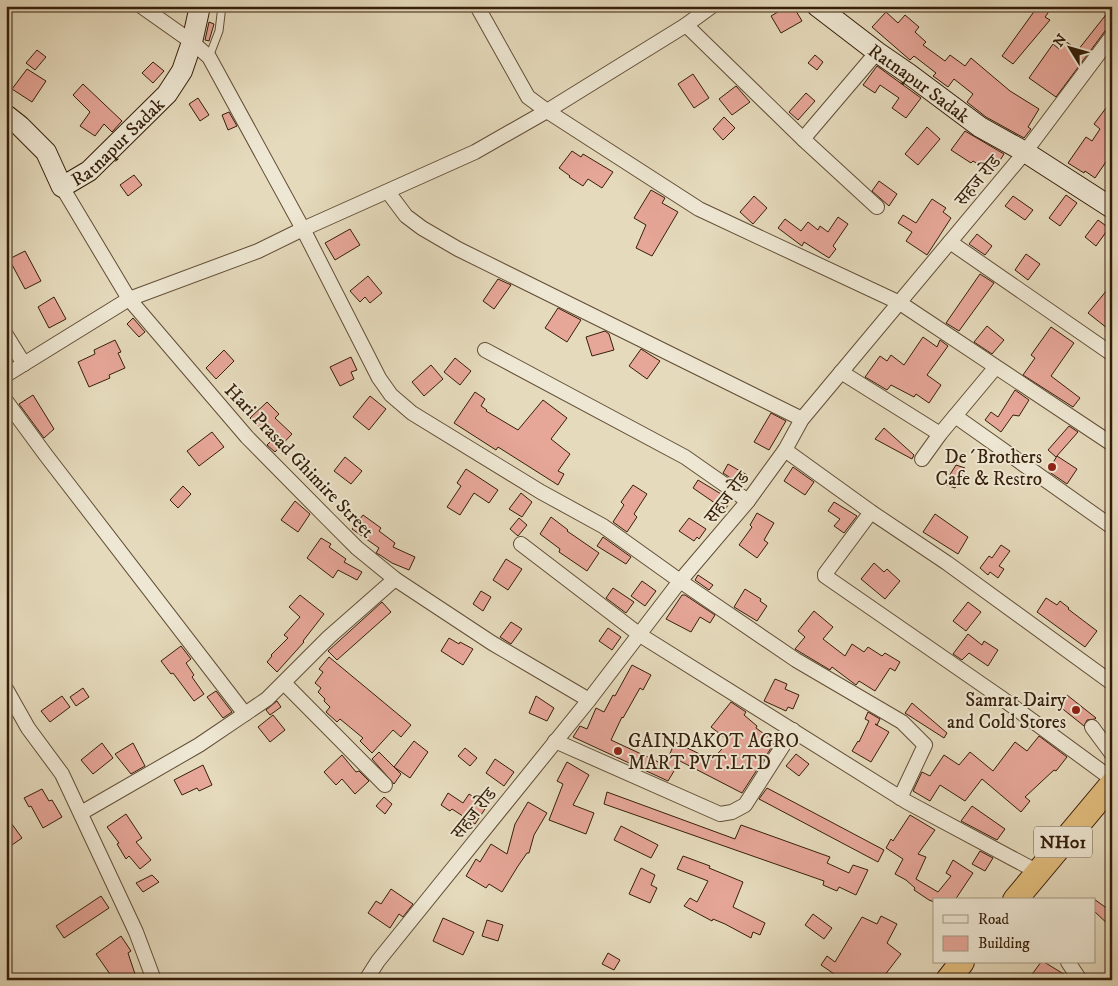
<svg xmlns="http://www.w3.org/2000/svg" width="1118" height="986" font-family="'IM FELL DW Pica','Noto Serif Devanagari',serif">
	<rect width="100%" height="100%" fill="#e5dabc"/>
	<filter id="stains"><feTurbulence type="fractalNoise" baseFrequency=".004" numOctaves="4"/><feColorMatrix values="0 0 0 0 .2 0 0 0 0 .09 0 0 0 0 .02 0 0 0 .5 -.17"/></filter>
	<radialGradient id="worn" r=".72"><stop offset=".6" stop-color="#630" stop-opacity="0"/><stop offset="1" stop-color="#630" stop-opacity=".3"/></radialGradient>
	<!-- building -->
	<g fill="#e6a698" stroke="#361f0a">
		<path d="M788,6H793L802,21L781,33L771,16Z"/>
		<path d="M1038,6H1053L1045,17L1050,20L1013,64L1002,56Z"/>
		<path d="M1112,7V27L1105,31L1056,97L1029,78L1053,44L1059,49L1065,41L1078,50Z"/>
		<path d="M886,12L898,23L905,15L919,27L915,32L926,42L923,45L945,61L950,55L965,66L971,58L1010,91L1039,109L1028,127L1031,129L1024,138L986,117L967,102L973,94L954,79L948,87L933,76L936,73L914,56L910,60L872,27Z"/>
		<path d="M209,22L214,24L209,41L205,40Z"/>
		<path d="M37,50L46,57L35,70L26,63Z"/>
		<path d="M815,55L823,62L817,70L808,63Z"/>
		<path d="M153,62L164,71L153,83L142,73Z"/>
		<path d="M877,66L921,98L906,118L892,108L899,98L880,85L875,93L863,85Z"/>
		<path d="M27,69L46,81L32,102L12,89Z"/>
		<path d="M693,74L709,98L694,108L678,84Z"/>
		<path d="M83,84L122,121L112,132L104,124L95,136L80,126L90,112L73,95Z"/>
		<path d="M736,86L750,102L732,115L719,99Z"/>
		<path d="M806,93L815,101L798,120L789,112Z"/>
		<path d="M198,98L209,115L200,121L189,104Z"/>
		<path d="M1112,100V153L1095,178L1085,171L1084,173L1068,163L1086,137L1092,141L1100,129L1094,124Z"/>
		<path d="M229,112L237,126L228,130L222,115Z"/>
		<path d="M724,117L735,128L723,140L713,129Z"/>
		<path d="M927,127L940,139L918,165L905,154Z"/>
		<path d="M965,131L1004,154L992,173L973,161L971,163L951,150Z"/>
		<path d="M572,151L581,157L583,154L613,172L602,188L588,179L583,186L569,177L570,176L559,168Z"/>
		<path d="M134,175L142,185L128,196L120,185Z"/>
		<path d="M879,181L897,194L889,206L872,191Z"/>
		<path d="M651,190L665,198L662,203L678,212L652,256L636,248L646,225L634,218Z"/>
		<path d="M1066,195L1077,203L1060,226L1049,218Z"/>
		<path d="M754,196L767,208L753,224L740,212Z"/>
		<path d="M1013,196L1033,210L1025,220L1005,206Z"/>
		<path d="M932,199L946,208L943,212L951,218L927,255L906,241L912,232L898,223L903,215L916,223Z"/>
		<path d="M838,217L848,224L833,246L836,249L829,258L804,242L802,246L778,228L785,219L801,231L808,222L818,230L820,226L828,232Z"/>
		<path d="M1098,220L1109,228L1096,246L1085,237Z"/>
		<path d="M350,229L360,245L335,260L325,243Z"/>
		<path d="M977,234L992,246L985,255L969,244Z"/>
		<path d="M25,251L41,281L25,289L9,259Z"/>
		<path d="M1026,254L1040,264L1028,280L1015,270Z"/>
		<path d="M980,274L994,283L959,331L946,323Z"/>
		<path d="M368,276L382,293L370,303L365,297L360,302L350,291Z"/>
		<path d="M498,279L511,285L494,309L483,301Z"/>
		<path d="M1112,284V332L1088,313Z"/>
		<path d="M54,297L66,319L49,328L38,307Z"/>
		<path d="M558,308L581,320L567,342L545,328Z"/>
		<path d="M133,318L145,332L139,337L127,324Z"/>
		<path d="M987,326L1004,340L992,354L974,342Z"/>
		<path d="M1051,327L1074,343L1051,376L1080,398L1073,407L1023,375L1035,358L1031,355Z"/>
		<path d="M605,331L609,334L614,350L592,356L586,337Z"/>
		<path d="M923,337L937,347L940,340L948,346L927,375L941,385L929,403L916,394L914,397L891,385L887,390L865,377L880,356L887,361L891,355L904,365Z"/>
		<path d="M115,340L121,352L118,353L125,368L109,375L110,378L89,387L78,362L95,354L94,350Z"/>
		<path d="M641,349L660,361L647,379L629,366Z"/>
		<path d="M224,350L234,361L216,379L206,368Z"/>
		<path d="M351,357L357,370L351,372L354,379L340,386L330,367Z"/>
		<path d="M455,358L471,371L460,385L444,372Z"/>
		<path d="M431,365L443,379L424,396L412,382Z"/>
		<path d="M1015,390L1029,400L1019,416L1013,415L1001,432L985,420L991,412L998,417Z"/>
		<path d="M475,392L485,399L481,406L487,410L486,411L518,430L543,400L567,418L551,439L570,454L558,471L564,474L558,485L498,447L496,450L454,423Z"/>
		<path d="M33,395L54,429L44,438L19,404Z"/>
		<path d="M370,396L386,409L369,430L353,417Z"/>
		<path d="M267,402L279,414L275,418L292,434L275,452L267,445L272,440L250,418Z"/>
		<path d="M771,413L786,421L769,450L754,442Z"/>
		<path d="M1069,426L1078,432L1056,457L1048,450Z"/>
		<path d="M884,428L914,455L912,459L875,439Z"/>
		<path d="M212,432L224,447L199,466L187,451Z"/>
		<path d="M1057,456L1077,469L1067,484L1048,471Z"/>
		<path d="M345,457L362,471L351,484L334,471Z"/>
		<path d="M728,464L747,475L741,485L723,473Z"/>
		<path d="M956,465L965,468L955,488L944,484Z"/>
		<path d="M793,467L814,482L805,495L784,481Z"/>
		<path d="M466,469L498,490L489,503L474,493L460,515L447,507L461,486L457,483Z"/>
		<path d="M698,480L731,500L725,510L693,488Z"/>
		<path d="M633,485L647,494L634,514L637,517L627,532L613,522L624,505L621,502Z"/>
		<path d="M183,486L191,494L178,508L170,500Z"/>
		<path d="M521,493L532,502L522,517L509,509Z"/>
		<path d="M295,501L310,514L298,532L281,520Z"/>
		<path d="M834,502L857,516L844,533L834,526L840,519L828,511Z"/>
		<path d="M757,513L774,523L764,540L768,543L757,558L739,545L752,527L750,525Z"/>
		<path d="M935,514L968,537L958,554L923,532Z"/>
		<path d="M363,515L381,528L379,531L395,543L393,547L415,557L409,570L392,563L380,555L376,553L379,548L352,529Z"/>
		<path d="M551,517L568,530L567,531L599,553L587,571L559,552L560,549L540,534Z"/>
		<path d="M519,518L527,525L518,536L510,529Z"/>
		<path d="M689,518L706,529L699,539L697,537L694,541L679,531Z"/>
		<path d="M603,537L631,557L626,564L597,546Z"/>
		<path d="M321,538L331,544L329,547L346,559L344,562L362,572L357,580L338,570L333,578L307,558Z"/>
		<path d="M1001,545L1010,551L999,566L1004,569L998,578L990,572L988,575L980,568L989,556L992,558Z"/>
		<path d="M506,559L522,569L508,590L493,580Z"/>
		<path d="M874,563L884,572L887,569L900,581L885,599L861,579Z"/>
		<path d="M698,575L713,585L709,590L695,580Z"/>
		<path d="M642,581L656,591L645,606L631,596Z"/>
		<path d="M613,588L634,602L626,613L606,598Z"/>
		<path d="M745,589L761,599L760,601L767,606L757,621L734,607Z"/>
		<path d="M481,591L491,597L483,611L473,604Z"/>
		<path d="M300,595L324,614L303,641L304,642L277,672L267,662L272,656L271,655L288,638L284,635L300,617L289,607Z"/>
		<path d="M682,595H685L715,615L710,623L700,617L691,632L666,619Z"/>
		<path d="M1046,598L1057,605L1060,601L1069,608L1068,609L1097,631L1085,647L1037,612Z"/>
		<path d="M382,602L391,612L337,660L328,651Z"/>
		<path d="M968,602L981,612L966,631L953,621Z"/>
		<path d="M814,611L833,627L823,639L845,656L852,644L864,652L868,647L882,656L885,653L900,662L895,671L890,668L875,691L859,681L856,685L832,667L830,670L795,649L805,637L798,631Z"/>
		<path d="M511,622L522,629L511,644L500,637Z"/>
		<path d="M608,628L621,637L612,650L599,641Z"/>
		<path d="M968,634L982,645L984,641L998,650L988,666L969,653L962,660L953,654Z"/>
		<path d="M449,638L459,644L460,642L473,649L463,665L441,651Z"/>
		<path d="M181,646L191,659L186,663L194,675L192,677L204,694L194,701L173,673L171,674L161,661Z"/>
		<path d="M329,657L411,725L401,737L393,730L372,753L360,741L363,738L340,719L337,722L326,712L330,707L324,701L325,699L318,692L321,688L315,683L323,672L319,669Z"/>
		<path d="M632,665L651,675L643,690L640,688L623,718L622,717L611,740L665,765L675,742L712,760L729,741L711,727L731,702L746,712L744,715L757,726L756,728L775,742L742,793L680,761L668,781L573,737L580,726L587,729L596,708L604,712L613,695L615,696Z"/>
		<path d="M775,679L787,684L785,689L799,695L793,709L788,707L786,711L764,701Z"/>
		<path d="M83,688L89,697L76,706L70,697Z"/>
		<path d="M216,691L232,712L223,718L207,697Z"/>
		<path d="M1067,695L1096,718L1095,719L1087,720L1084,726L1059,706Z"/>
		<path d="M62,696L70,707L50,722L41,711Z"/>
		<path d="M536,696L554,708L547,721L529,713Z"/>
		<path d="M277,701L281,707L270,715L266,710Z"/>
		<path d="M912,703L947,733L944,738L905,713Z"/>
		<path d="M868,712L880,719L877,725L875,724L889,732L871,762L852,751L858,741L859,742L869,721L865,719Z"/>
		<path d="M273,715L285,730L270,742L258,727Z"/>
		<path d="M1039,736L1067,757L1056,771L1054,770L1025,797L1030,801L1021,812L982,779L965,801L940,785L930,801L913,791L922,772L930,776L944,755L959,765L970,752L993,771L1015,742L1027,751Z"/>
		<path d="M414,741L428,752L410,778L394,767Z"/>
		<path d="M102,743L113,758L93,774L81,760Z"/>
		<path d="M133,743L145,766L131,774L115,754Z"/>
		<path d="M465,748L477,758L470,766L458,756Z"/>
		<path d="M379,752L401,774L394,784L372,759Z"/>
		<path d="M796,754L809,764L799,776L786,766Z"/>
		<path d="M342,755L356,772L359,771L369,781L355,794L342,779L336,785L324,772Z"/>
		<path d="M495,759L514,772L504,786L486,773Z"/>
		<path d="M567,762L589,775L573,805L594,813L586,834L549,820L563,784L557,781Z"/>
		<path d="M203,765L212,785L199,791L197,788L182,795L174,780Z"/>
		<path d="M767,788L884,850L878,862L759,799Z"/>
		<path d="M42,789L49,801L52,800L62,817L43,828L31,806L29,807L24,798Z"/>
		<path d="M607,792L735,839L741,825L830,857L827,863L849,873L853,865L868,870L856,895L839,887L837,891L823,885L824,881L604,804Z"/>
		<path d="M448,793L463,803L469,794L487,806L475,824L452,809L450,811L441,805Z"/>
		<path d="M384,797L392,804L385,814L376,806Z"/>
		<path d="M528,802L547,813L534,835L529,853H527L518,866L502,892L489,884L486,888L466,876L476,859L480,862L491,844L507,854L515,824Z"/>
		<path d="M972,806L1005,829L997,840L961,821Z"/>
		<path d="M126,814L142,838L136,842L151,860L140,869L129,856L126,859L117,844L119,843L107,827Z"/>
		<path d="M910,815L935,830L918,854L926,857L916,879L938,892L951,876L946,873L953,860L973,873L955,900H934V902L929,900L914,890L915,888L906,880L895,874L903,859L886,848L891,839L893,841Z"/>
		<path d="M6,816L22,838L12,845L6,838Z"/>
		<path d="M621,826L658,845L651,858L614,840Z"/>
		<path d="M980,851L993,858L985,871L972,864Z"/>
		<path d="M683,856L710,866L709,868L743,882L733,907L765,923L760,935L753,932L751,938L725,924L713,919L712,921L684,906L690,898L697,902L708,881L677,869Z"/>
		<path d="M641,868L655,875L651,885L657,888L650,903L629,894Z"/>
		<path d="M152,875L159,882L143,892L136,883Z"/>
		<path d="M391,889L413,904L403,917L399,914L390,928L368,913L376,901L381,904Z"/>
		<path d="M101,896L109,908L64,938L56,926Z"/>
		<path d="M1094,899L1112,912V928L1094,911Z"/>
		<path d="M813,914L832,928L824,939L805,925Z"/>
		<path d="M881,916L897,924L887,943L901,954L881,980H843L821,965L827,956L835,962L862,917L877,924Z"/>
		<path d="M443,918L474,932L463,955L433,941Z"/>
		<path d="M487,920L503,925L498,941L482,936Z"/>
		<path d="M121,936L131,951L128,953L137,980H114L96,954Z"/>
		<path d="M608,953L620,960L614,970L602,964Z"/>
		<path d="M1041,962H1044L1067,976L1069,980H1028Z"/>
	</g>
	<g fill="none" stroke-linecap="round" stroke-linejoin="round">
		<defs>
			<path id="service" d="M209,57L219,31L222,6"/>
			<g id="minor">
				<path d="M141,6L192,42L209,57L303,229L379,378L391,395L412,413L541,492L603,526L680,581L796,660L902,722L925,745L900,798"/>
				<path d="M477,6L528,97L547,111L699,209L900,303L1112,444"/>
				<path d="M686,25L803,139L877,207"/>
				<path d="M803,139L877,52"/>
				<path d="M62,187L129,299L247,437L328,519L357,548L395,579L492,643L589,700"/>
				<path d="M388,192L406,216L422,228L458,249L802,419"/>
				<path d="M950,242L1112,354"/>
				<path d="M6,335L24,364"/>
				<path d="M485,350L685,457L748,501"/>
				<path d="M841,372L940,434"/>
				<path d="M6,375L129,299L258,251L303,229L475,152L547,111L686,25L712,6"/>
				<path d="M6,401L45,454L245,714"/>
				<path d="M955,416L1112,527"/>
				<path d="M785,450L871,512L947,563L1112,683"/>
				<path d="M922,459L940,434L995,368"/>
				<path d="M871,512L825,574V576L1000,697L1112,779"/>
				<path d="M521,544L640,635L907,802L1038,872"/>
				<path d="M284,683L385,785"/>
				<path d="M6,689L28,728L62,774L136,932L154,980"/>
				<path d="M1092,727L1112,754"/>
				<path d="M555,741L720,814L732,812L745,805L793,730"/>
				<path d="M81,813L199,745L267,699L329,637L395,579"/>
				<path d="M1068,962L1080,980"/>
				<path d="M366,980L378,961L589,700L680,581L748,501L785,450L802,419L1025,152L1112,36"/>
				<path d="M1110,980L1112,979"/>
			</g>
			<g id="secondary">
				<path id="s1" d="M817,6L877,52L909,74L980,127L1025,152L1112,208"/>
				<path id="s2" d="M6,115L20,126L46,152L62,187L89,171L167,94L182,71L192,42L200,6"/>
			</g>
			<g id="trunk">
				<path d="M1015,900L1112,784"/>
				<path d="M948,980L962,962"/>
			</g>
		</defs>
		<!-- service casing -->
		<use href="#service" stroke="#624e36" stroke-width="9"/>
		<!-- minor casing -->
		<use href="#minor" stroke="#624e36" stroke-width="16"/>
		<!-- secondary casing -->
		<use href="#secondary" stroke="#361f0a" stroke-width="22"/>
		<!-- trunk casing -->
		<use href="#trunk" stroke="#361f0a" stroke-width="26"/>
		<!-- service -->
		<use href="#service" stroke="#eee7d3" stroke-width="7"/>
		<!-- minor -->
		<use href="#minor" stroke="#eee7d3" stroke-width="14"/>
		<!-- secondary -->
		<use href="#secondary" stroke="#eee7d3" stroke-width="20"/>
		<!-- trunk -->
		<use href="#trunk" stroke="#e2bd7e" stroke-width="24"/>
	</g>
	<!-- markers -->
	<g fill="#8f2418" stroke="#eee7d3" stroke-width="2">
		<circle cx="1052" cy="467" r="5"/>
		<circle cx="1076" cy="710" r="5"/>
		<circle cx="618" cy="751" r="5"/>
	</g>
	<g text-anchor="middle" stroke-width="4" stroke-linejoin="round" paint-order="stroke">
		<!-- shield labels -->
		<rect fill="#eee7d3" stroke="#6d5b46" stroke-width="1" x="1034" y="826.5" width="58" height="31" rx="4"/>
		<g font-size="18" font-weight="bold" fill="#361f0a">
			<text x="1063" y="848">NH01</text>
		</g>
		<!-- street labels -->
		<g font-size="19" fill="#361f0a" stroke="#eee7d3">
			<text dy="7" stroke="none"><textPath href="#s1" startOffset="128">Ratnapur Sadak</textPath></text>
			<text dy="7" stroke="none"><textPath href="#s2" startOffset="165">Ratnapur Sadak</textPath></text>
			<text transform="translate(977 180) rotate(-50)" y="7">सहज रोड</text>
			<text transform="translate(300 460) rotate(46)" y="7">Hari Prasad Ghimire Street</text>
			<text transform="translate(726 497) rotate(-52)" y="7">सहज रोड</text>
			<text transform="translate(473 813) rotate(-51)" y="7">सहज रोड</text>
		</g>
		<!-- poi labels -->
		<g font-size="19" fill="#361f0a" stroke="#eee7d3" text-anchor="end">
			<text x="1042" y="463">De´Brothers<tspan x="1042" dy="22">Cafe &amp; Restro</tspan></text>
			<text x="1066" y="706">Samrat Dairy<tspan x="1066" dy="22">and Cold Stores</tspan></text>
			<text x="628" y="747" text-anchor="start">GAINDAKOT AGRO<tspan x="628" dy="22">MART PVT.LTD</tspan></text>
		</g>
	</g>
	<!-- margin -->
	<rect width="1118" height="986" fill="none" stroke="#e5dabc" stroke-width="25"/>
	<rect x="8" y="8" width="1103" height="971" fill="none" stroke="#361f0a" stroke-width="2.5"/>
	<rect x="12" y="12" width="1093" height="961" fill="none" stroke="#361f0a"/>
	<!-- legend -->
	<rect x="933" y="898" width="162" height="65" fill="#eee7d3" stroke="#a49783"/>
	<rect x="943" y="915" width="25" height="8" fill="#eee7d3" stroke="#a49783"/>
	<text x="978" y="924" font-size="15" fill="#361f0a">Road</text>
	<rect x="943" y="936" width="25" height="15" fill="#e6a698" stroke="#a49783"/>
	<text x="978" y="948" font-size="15" fill="#361f0a">Building</text>
	<!-- north arrow -->
	<g transform="translate(1070 48) rotate(307)" stroke="#eee7d3" stroke-width="4" paint-order="stroke">
	<path d="M0-4L9 19L0 12L-9 19Z" fill="#361f0a"/>
	<text y="-8" font-size="14" font-weight="bold" text-anchor="middle" fill="#361f0a">N</text>
	</g>
	<rect width="100%" height="100%" filter="url(#stains)"/>
	<rect width="100%" height="100%" fill="url(#worn)"/>
</svg>
